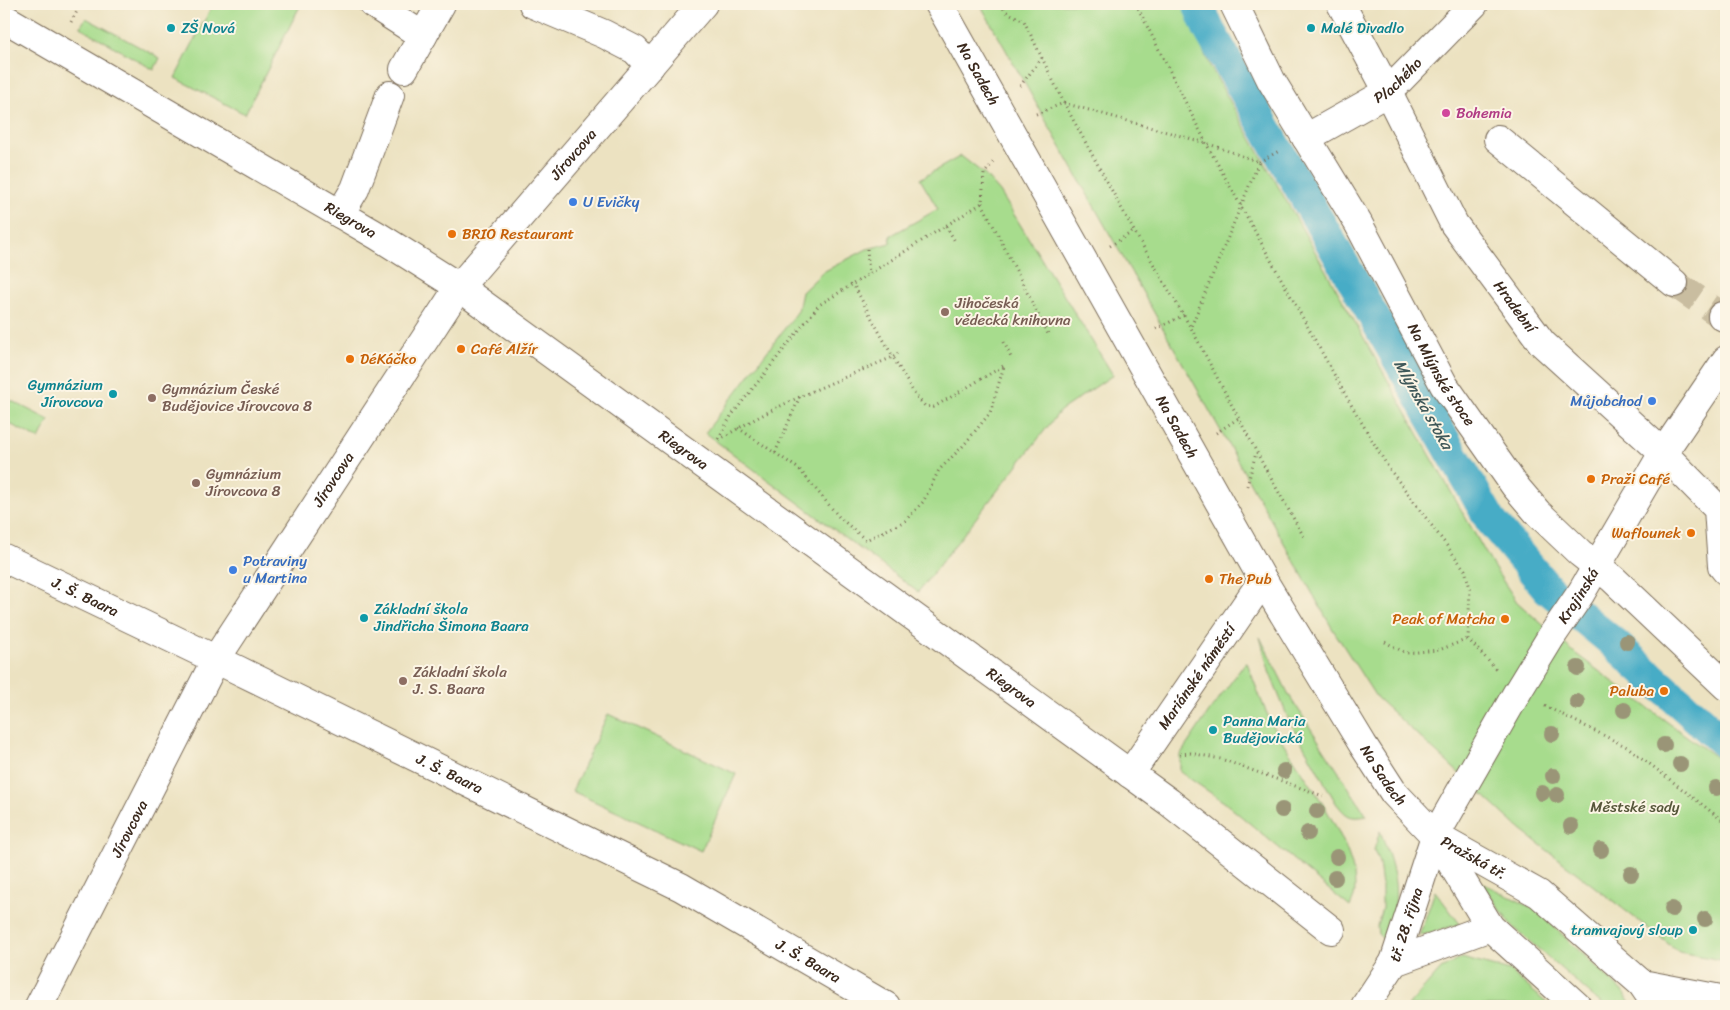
<svg xmlns="http://www.w3.org/2000/svg" width="1730" height="1010" font-family="Sriracha,sans-serif">
	<rect width="100%" height="100%" fill="#fcf5e5"/>
	<filter id="ink" filterUnits="userSpaceOnUse"><feTurbulence type="fractalNoise" baseFrequency=".02" numOctaves="2"/><feDisplacementMap in="SourceGraphic" scale="10" xChannelSelector="R" yChannelSelector="G"/><feConvolveMatrix kernelMatrix="1 2 1 2 8 2 1 2 1" color-interpolation-filters="sRGB"/></filter>
	<filter id="wash" filterUnits="userSpaceOnUse"><feTurbulence type="fractalNoise" baseFrequency=".0096" numOctaves="4" result="noise"/><feDisplacementMap in="SourceGraphic" scale="20" xChannelSelector="R" yChannelSelector="G"/><feGaussianBlur stdDeviation="1.12" result="paint"/><feColorMatrix in="noise" values="0 0 0 0 0 0 0 0 0 0 0 0 0 0 0 0 0 1.4 0 .05"/><feComposite in="paint" operator="in"/></filter>
	<g filter="url(#wash)">
		<rect width="100%" height="100%" fill="#ece2c1"/>
		<!-- green -->
		<g fill="#a7dc8d" stroke="#718356">
			<path d="M213,4H301L245,114L175,78Z"/>
			<path d="M980,4H1182L1210,66L1493,566L1517,602L1576,654L1678,730L1726,764V961L1679,952L1521,830L1376,697L1332,628Z"/>
			<path d="M86,18L160,58L154,70L80,27Z"/>
			<path d="M961,156L984,174L1000,192L1113,375L1060,411L918,592L705,433L798,311L802,292L823,272L867,249L891,243L890,236L938,209L920,179Z"/>
			<path d="M4,397L49,420L39,439L4,421Z"/>
			<path d="M1260,637L1289,695L1367,816C1350,819 1347,817 1336,803L1288,718L1269,671Z"/>
			<path d="M1245,663H1247L1248,665C1255,684 1262,704 1271,722C1294,766 1364,847 1354,897C1353,900 1351,904 1350,907L1224,802L1180,772V755L1209,712Z"/>
			<path d="M608,714L736,774L701,851L572,791Z"/>
			<path d="M1380,831C1396,872 1403,899 1385,941L1378,934L1377,926L1382,908V885L1379,863L1374,850Z"/>
			<path d="M1482,883L1535,909L1625,994L1631,1006H1604L1511,925Z"/>
			<path d="M1435,891L1460,924L1419,936Z"/>
			<path d="M1462,958L1510,971L1550,1006H1408L1441,969Z"/>
		</g>
		<g fill="none" stroke-linecap="round" stroke-linejoin="round">
			<!-- canal -->
			<path stroke="#47acc6" stroke-width="32" d="M1198,4L1208,28L1491,521L1548,589L1610,640L1726,744"/>
		</g>
	</g>
	<g filter="url(#ink)">
		<g fill="none" stroke-linecap="round" stroke-linejoin="round">
			<!-- minor-tunnel -->
			<path stroke="#c9bda0" stroke-width="28" stroke-dasharray="28 14" stroke-linecap="butt" d="M1674,283L1722,316"/>
			<defs>
				<g id="minor">
					<path d="M373,4L423,36"/>
					<path d="M533,4L604,34L635,50L650,66"/>
					<path id="s1" d="M939,4L1263,580L1363,745L1394,793L1435,836L1490,927L1577,1006"/>
					<path id="s2" d="M1234,4L1271,80L1358,223L1444,385L1515,486L1538,513L1580,553L1613,579L1726,686"/>
					<path id="s3" d="M1341,4L1388,92L1454,224L1542,343L1663,453L1718,509L1722,566L1726,571"/>
					<path id="s4" d="M4,18L378,236L459,287L1169,802L1331,930"/>
					<path d="M404,69L441,4"/>
					<path id="s5" d="M1306,138L1388,92L1474,4"/>
					<path d="M1498,139L1674,283"/>
					<path d="M340,214L355,189L390,95"/>
					<path d="M1722,316L1726,318"/>
					<path id="s6" d="M4,558L238,670L681,887L886,1006"/>
					<path id="s7" d="M1130,774L1263,580"/>
					<path id="s8" d="M1437,837L1539,894L1642,984L1657,1006"/>
					<path d="M1394,962L1490,927"/>
					<path d="M1642,984L1726,1000"/>
					<path id="s9" d="M39,1006L216,659L459,287L703,4"/>
					<path id="s10" d="M1365,1006L1394,962L1435,836L1518,691L1551,637L1581,593L1663,453L1726,360"/>
				</g>
			</defs>
			<!-- minor casing -->
			<use href="#minor" stroke="#796a57" stroke-width="30"/>
			<!-- path -->
			<g stroke="#796a57" stroke-width="3" stroke-dasharray="1 4" stroke-linecap="butt">
				<path d="M1001,4L1005,11L1024,21L1064,103L1134,231L1191,328L1264,466L1304,537"/>
				<path d="M1136,4L1206,143L1346,396L1388,467L1465,570L1470,588L1468,639L1496,669"/>
				<path d="M71,22L81,4"/>
				<path d="M1020,86L1042,58"/>
				<path d="M1036,114L1064,103L1206,143L1259,162L1191,327"/>
				<path d="M1259,162L1279,151"/>
				<path d="M982,203L1049,336"/>
				<path d="M946,226L956,243"/>
				<path d="M1110,246L1134,231"/>
				<path d="M867,249L869,274"/>
				<path d="M1156,329L1184,315"/>
				<path d="M1004,342L1012,360"/>
				<path d="M898,353L893,357L853,284L982,203L984,174L994,161"/>
				<path d="M738,428L775,453L800,396"/>
				<path d="M1216,433L1239,418"/>
				<path d="M718,439L731,416L819,305L853,284"/>
				<path d="M719,440C774,405 834,382 893,357L915,395L925,406L934,407L1003,366"/>
				<path d="M775,453L799,469L839,517L866,540L905,521L923,502L939,470L963,446L990,413L1004,366"/>
				<path d="M1247,486L1256,453"/>
				<path d="M1385,642L1406,653L1439,650L1468,639"/>
				<path d="M1545,706L1629,748L1726,823"/>
				<path d="M1180,754L1190,753L1221,759L1323,796"/>
			</g>
			<!-- minor -->
			<use href="#minor" stroke="#fff" stroke-width="28"/>
		</g>
		<!-- trees -->
		<g fill="#9a9577">
			<circle cx="1627" cy="642" r="8"/>
			<circle cx="1578" cy="668" r="8"/>
			<circle cx="1577" cy="702" r="8"/>
			<circle cx="1624" cy="710" r="8"/>
			<circle cx="1552" cy="734" r="8"/>
			<circle cx="1664" cy="745" r="8"/>
			<circle cx="1680" cy="764" r="8"/>
			<circle cx="1284" cy="771" r="8"/>
			<circle cx="1553" cy="776" r="8"/>
			<circle cx="1716" cy="788" r="8"/>
			<circle cx="1542" cy="793" r="8"/>
			<circle cx="1557" cy="795" r="8"/>
			<circle cx="1282" cy="810" r="8"/>
			<circle cx="1317" cy="811" r="8"/>
			<circle cx="1571" cy="826" r="8"/>
			<circle cx="1308" cy="833" r="8"/>
			<circle cx="1601" cy="850" r="8"/>
			<circle cx="1337" cy="857" r="8"/>
			<circle cx="1631" cy="874" r="8"/>
			<circle cx="1335" cy="878" r="8"/>
			<circle cx="1672" cy="909" r="8"/>
			<circle cx="1705" cy="919" r="8"/>
		</g>
	</g>
	<!-- markers -->
	<g fill="#0f9aa8" stroke="#fcf5e5" stroke-width="2">
		<circle cx="171" cy="28" r="5"/>
		<circle cx="1311" cy="28" r="5"/>
		<circle cx="113" cy="394" r="5"/>
		<circle cx="364" cy="618" r="5"/>
		<circle cx="1213" cy="730" r="5"/>
		<circle cx="1693" cy="930" r="5"/>
	</g>
	<circle fill="#d1479c" stroke="#fcf5e5" stroke-width="2" cx="1446" cy="113" r="5"/>
	<g fill="#3f7fe0" stroke="#fcf5e5" stroke-width="2">
		<circle cx="573" cy="202" r="5"/>
		<circle cx="1652" cy="401" r="5"/>
		<circle cx="233" cy="570" r="5"/>
	</g>
	<g fill="#e8710a" stroke="#fcf5e5" stroke-width="2">
		<circle cx="452" cy="234" r="5"/>
		<circle cx="461" cy="349" r="5"/>
		<circle cx="350" cy="359" r="5"/>
		<circle cx="1591" cy="479" r="5"/>
		<circle cx="1691" cy="533" r="5"/>
		<circle cx="1209" cy="579" r="5"/>
		<circle cx="1505" cy="619" r="5"/>
		<circle cx="1664" cy="691" r="5"/>
	</g>
	<g fill="#8d6e63" stroke="#fcf5e5" stroke-width="2">
		<circle cx="945" cy="312" r="5"/>
		<circle cx="152" cy="398" r="5"/>
		<circle cx="196" cy="483" r="5"/>
		<circle cx="403" cy="681" r="5"/>
	</g>
	<g text-anchor="middle" stroke-width="4" stroke-linejoin="round" paint-order="stroke">
		<!-- culture labels -->
		<g font-size="15" fill="#0d838f" stroke="#fcf5e5" text-anchor="start">
			<text x="181" y="33">ZŠ Nová</text>
			<text x="1321" y="33">Malé Divadlo</text>
			<text x="103" y="390" text-anchor="end">Gymnázium<tspan x="103" dy="17">Jírovcova</tspan></text>
			<text x="374" y="614">Základní škola<tspan x="374" dy="17">Jindřicha Šimona Baara</tspan></text>
			<text x="1223" y="726">Panna Maria<tspan x="1223" dy="17">Budějovická</tspan></text>
			<text x="1683" y="935" text-anchor="end">tramvajový sloup</text>
		</g>
		<!-- street labels -->
		<g font-size="15" fill="#3b2a1e" stroke="#fcf5e5">
			<text dy="5" stroke="none"><textPath href="#s1" startOffset="80">Na Sadech</textPath></text>
			<text dy="5" stroke="none"><textPath href="#s5" startOffset="109">Plachého</textPath></text>
			<text dy="5" stroke="none"><textPath href="#s9" startOffset="1009">Jírovcova</textPath></text>
			<text dy="5" stroke="none"><textPath href="#s4" startOffset="401">Riegrova</textPath></text>
			<text dy="5" stroke="none"><textPath href="#s3" startOffset="350">Hradební</textPath></text>
			<text dy="5" stroke="none"><textPath href="#s2" startOffset="425">Na Mlýnské stoce</textPath></text>
			<text dy="5" stroke="none"><textPath href="#s1" startOffset="485">Na Sadech</textPath></text>
			<text dy="5" stroke="none"><textPath href="#s4" startOffset="806">Riegrova</textPath></text>
			<text dy="5" stroke="none"><textPath href="#s9" startOffset="604">Jírovcova</textPath></text>
			<text dy="5" stroke="none"><textPath href="#s10" startOffset="465">Krajinská</textPath></text>
			<text dy="5" stroke="none"><textPath href="#s6" startOffset="90">J. Š. Baara</textPath></text>
			<text dy="5" stroke="none"><textPath href="#s7" startOffset="118">Mariánské náměstí</textPath></text>
			<text dy="5" stroke="none"><textPath href="#s4" startOffset="1211">Riegrova</textPath></text>
			<text dy="5" stroke="none"><textPath href="#s6" startOffset="495">J. Š. Baara</textPath></text>
			<text dy="5" stroke="none"><textPath href="#s1" startOffset="890">Na Sadech</textPath></text>
			<text dy="5" stroke="none"><textPath href="#s9" startOffset="199">Jírovcova</textPath></text>
			<text dy="5" stroke="none"><textPath href="#s8" startOffset="42">Pražská tř.</textPath></text>
			<text dy="5" stroke="none"><textPath href="#s10" startOffset="92">tř. 28. října</textPath></text>
			<text dy="5" stroke="none"><textPath href="#s6" startOffset="900">J. Š. Baara</textPath></text>
		</g>
		<!-- hotel labels -->
		<g font-size="15" fill="#b23c85" stroke="#fcf5e5" text-anchor="start">
			<text x="1456" y="118">Bohemia</text>
		</g>
		<!-- shop labels -->
		<g font-size="15" fill="#366cbe" stroke="#fcf5e5" text-anchor="start">
			<text x="583" y="207">U Evičky</text>
			<text x="1642" y="406" text-anchor="end">Můjobchod</text>
			<text x="243" y="566">Potraviny<tspan x="243" dy="17">u Martina</tspan></text>
		</g>
		<!-- food labels -->
		<g font-size="15" fill="#c56008" stroke="#fcf5e5" text-anchor="start">
			<text x="462" y="239">BRIO Restaurant</text>
			<text x="471" y="354">Café Alžír</text>
			<text x="360" y="364">DéKáčko</text>
			<text x="1601" y="484">Praži Café</text>
			<text x="1681" y="538" text-anchor="end">Waflounek</text>
			<text x="1219" y="584">The Pub</text>
			<text x="1495" y="624" text-anchor="end">Peak of Matcha</text>
			<text x="1654" y="696" text-anchor="end">Paluba</text>
		</g>
		<!-- education labels -->
		<g font-size="15" fill="#785e54" stroke="#fcf5e5" text-anchor="start">
			<text x="955" y="308">Jihočeská<tspan x="955" dy="17">vědecká knihovna</tspan></text>
			<text x="162" y="394">Gymnázium České<tspan x="162" dy="17">Budějovice Jírovcova 8</tspan></text>
			<text x="206" y="479">Gymnázium<tspan x="206" dy="17">Jírovcova 8</tspan></text>
			<text x="413" y="677">Základní škola<tspan x="413" dy="17">J. S. Baara</tspan></text>
		</g>
		<!-- park labels -->
		<g font-size="15" fill="#56563a" stroke="#fcf5e5">
			<text x="1635" y="812">Městské sady</text>
		</g>
		<!-- water labels -->
		<g font-size="16" font-style="italic" fill="#3f5859" stroke="#fcf5e5">
			<text transform="translate(1424 404) rotate(60)" y="6">Mlýnská stoka</text>
		</g>
	</g>
	<!-- margin -->
	<rect width="1730" height="1010" fill="none" stroke="#fcf5e5" stroke-width="20"/>
</svg>
